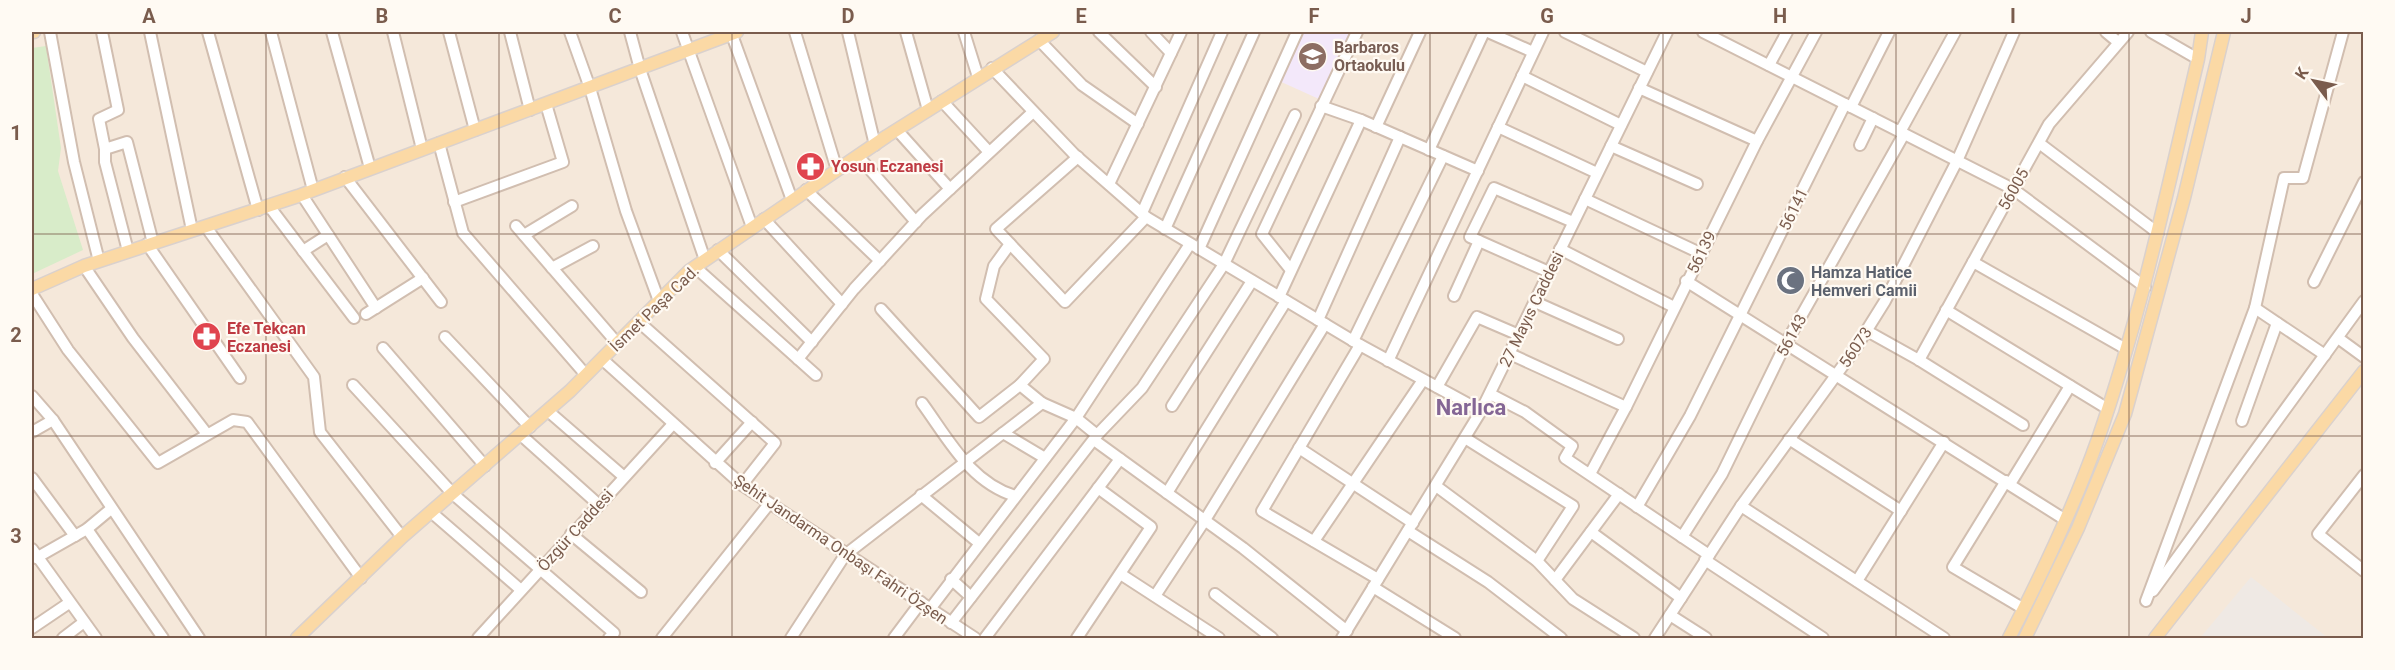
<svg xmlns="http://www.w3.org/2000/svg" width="2395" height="670" font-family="Roboto,sans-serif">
	<rect width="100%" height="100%" fill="#fdf6ec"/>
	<!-- residential -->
	<rect fill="#f5e8da" x="32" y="32" width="2331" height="606"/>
	<!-- industrial -->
	<path fill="#efe9e4" d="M2251,577L2328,638H2200Z"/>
	<!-- education -->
	<path fill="#f3e8fa" d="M1297,32H1351L1319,99L1277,80Z"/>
	<!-- green -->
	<path fill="#d8ecc9" d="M46,46L61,148L58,171L83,250L32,274V48Z"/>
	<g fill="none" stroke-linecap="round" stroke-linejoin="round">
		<defs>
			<g id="minor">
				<path d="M50,32L74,162L99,261"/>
				<path d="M102,32L118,110L99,119L105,149L127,142L153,243"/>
				<path d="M150,32L192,230"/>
				<path d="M208,32L258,210"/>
				<path d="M271,32L313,190"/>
				<path d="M332,32L370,168"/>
				<path d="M393,32L422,149"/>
				<path d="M449,32L475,130"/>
				<path d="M510,32L530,110"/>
				<path d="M570,32L590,88L626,211L659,301"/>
				<path d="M630,32L640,69L705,260"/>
				<path d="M682,32L752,227"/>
				<path d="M795,32L837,170"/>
				<path d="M848,32L875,145"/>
				<path d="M906,32L928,110"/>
				<path d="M964,32L978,77"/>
				<path d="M1099,32L1156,87"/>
				<path d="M1151,32L1171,53"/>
				<path d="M1488,32L1533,52"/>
				<path d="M1565,32L1647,72"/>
				<path d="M1703,32L2013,189L2145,287"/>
				<path d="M2106,32L2118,42"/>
				<path d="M2151,32L2198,59"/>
				<path d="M732,35L792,200"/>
				<path d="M1039,40L1082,85L1138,124"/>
				<path d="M1769,65L1787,32"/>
				<path d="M992,68L1074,154L1146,217L1360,345L1481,411"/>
				<path d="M1522,76L1621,125"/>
				<path d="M1639,88L1757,141"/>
				<path d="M942,101L989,152"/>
				<path d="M1321,106L1361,120L1478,171"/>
				<path d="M1851,107L1889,32"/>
				<path d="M1376,127L1420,32"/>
				<path d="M1498,127L1597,173"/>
				<path d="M897,130L950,189"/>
				<path d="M1900,132L1955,32"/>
				<path d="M439,143L463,233L586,375"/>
				<path d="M2039,143L2158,233"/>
				<path d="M1860,145L1873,118"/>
				<path d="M1611,146L1697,184"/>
				<path d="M105,149V162L128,251"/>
				<path d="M1429,150L1484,32"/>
				<path d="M858,156L916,222"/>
				<path d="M1078,157L996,229L1065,302L1146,217"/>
				<path d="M345,177L441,302"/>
				<path d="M1109,184L1181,32"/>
				<path d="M806,190L880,261"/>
				<path d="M302,195L376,308"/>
				<path d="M1585,199L1700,253"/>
				<path d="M454,202L563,162L546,104"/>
				<path d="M269,206L354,318"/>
				<path d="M1142,213L1222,32"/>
				<path d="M764,219L842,304"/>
				<path d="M516,226L617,343"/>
				<path d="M206,227L314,377L320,432L402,537"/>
				<path d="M1165,229L1254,32"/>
				<path d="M524,235L572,206"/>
				<path d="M147,244L240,378"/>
				<path d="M1010,244L994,266L986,299L1044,359L1020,385"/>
				<path d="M1199,249L1297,32"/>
				<path d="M1560,249L1674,307"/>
				<path d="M718,250L812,342"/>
				<path d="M303,251L328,235"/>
				<path d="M1973,262L2126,349"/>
				<path d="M84,266L133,338L207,434"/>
				<path d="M695,267L816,375"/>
				<path d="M552,268L593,246"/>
				<path d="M1290,269L1262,234L1357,32"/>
				<path d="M1549,272L1470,237L1494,188L1573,222"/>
				<path d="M1686,281L2064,519"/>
				<path d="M2314,282L2364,182"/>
				<path d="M32,294L68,350L158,463L233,420L247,422L361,578"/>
				<path d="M1454,296L1479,241"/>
				<path d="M1279,297L1361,120"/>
				<path d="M1535,302L1618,339"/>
				<path d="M2255,308L2325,355"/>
				<path d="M881,309L979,417L1020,385L1042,403L1076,418L1097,435"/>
				<path d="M1946,310L2108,409"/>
				<path d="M366,314L423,278"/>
				<path d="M1318,320L1400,137"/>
				<path d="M639,322L775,443L742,485"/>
				<path d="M1867,331L1919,360L2023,425"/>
				<path d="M445,337L530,427"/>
				<path d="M2338,338L2364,357"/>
				<path d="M1353,341L1443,156"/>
				<path d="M1360,345L1262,511L1378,579"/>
				<path d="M383,348L485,466"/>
				<path d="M1510,354L1626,407"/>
				<path d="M602,359L742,485L975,638"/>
				<path d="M798,359L854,289L922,215L1033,112"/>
				<path d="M1919,360L2049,124L2128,32"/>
				<path d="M1388,361L1543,32"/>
				<path d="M353,385L453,494L614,633L609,638"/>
				<path d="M1437,387L1477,317L1519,335"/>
				<path d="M1490,394L1525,412L1572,446L1565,458L1709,555"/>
				<path d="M32,396L53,420L199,638"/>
				<path d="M922,403C949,440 970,482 1015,496"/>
				<path d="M1172,406L1252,281"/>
				<path d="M548,411L623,476"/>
				<path d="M2242,421L2277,323"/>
				<path d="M32,432L53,420"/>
				<path d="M1003,433L1045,458"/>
				<path d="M521,435L598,504"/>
				<path d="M1465,438L1573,506L1537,561"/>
				<path d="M1789,439L1901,511"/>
				<path d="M1094,440L1243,548L1347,631"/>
				<path d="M1299,448L1413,523"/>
				<path d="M715,463L752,422"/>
				<path d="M1590,474L1626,407L1757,141L1816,32"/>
				<path d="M2364,475L2318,534L2364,571"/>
				<path d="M32,478L75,536"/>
				<path d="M2006,481L1953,567L2024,609"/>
				<path d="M2010,484L2070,386"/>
				<path d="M1436,486L1537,561L1573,599L1634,638"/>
				<path d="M1167,493L1286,301"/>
				<path d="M921,495L979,543"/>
				<path d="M1741,506L1944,638"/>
				<path d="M1637,507L1690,416L1845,104"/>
				<path d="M431,512L521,590"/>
				<path d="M87,529L163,638"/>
				<path d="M1408,531L1488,582L1561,638"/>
				<path d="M1591,532L1681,598"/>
				<path d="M571,534L641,592"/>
				<path d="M1682,537L1722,474L1786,343L1904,134"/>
				<path d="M1314,541L1423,380"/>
				<path d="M32,549L96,638"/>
				<path d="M36,558L87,529L111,509"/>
				<path d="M1705,560L1823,638"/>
				<path d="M1122,575L1219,638"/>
				<path d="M951,579L971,597"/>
				<path d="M1555,580L1619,494"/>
				<path d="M1857,581L1944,442"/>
				<path d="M1373,587L1455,638"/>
				<path d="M2153,591L2364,301"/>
				<path d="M1215,594L1272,638"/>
				<path d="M1155,596L1205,520L1325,324"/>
				<path d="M2146,601L2255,308L2284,178H2303L2343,32"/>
				<path d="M930,609L1076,418L1190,244"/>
				<path d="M1670,615L1706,638"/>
				<path d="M951,623L1097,435L1142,388L1224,264L1295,115"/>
				<path d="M32,628L69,603"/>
				<path d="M63,638L84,622"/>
				<path d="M478,638L673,424"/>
				<path d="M662,638L769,504"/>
				<path d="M791,638L845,555L1042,403"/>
				<path d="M894,638L921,602"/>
				<path d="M985,638L1120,459"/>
				<path d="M1077,638L1151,527L1098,488"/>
				<path d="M1342,638L1481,411L1667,32"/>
				<path d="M1655,638L1741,506L1855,349L1885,301L1957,161L2014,32"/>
			</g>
			<g id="major">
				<path d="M32,32H34"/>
				<path d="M32,289L84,266L298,196L737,32"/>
				<path d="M297,638L402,537L570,391L689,271L887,136L1053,32"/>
				<path d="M2009,638C2042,574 2074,507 2098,439C2141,315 2168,187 2198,59L2202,32"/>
				<path d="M2025,638L2078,528L2125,414L2184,198L2224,32"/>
				<path d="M2155,638L2364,371"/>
			</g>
		</defs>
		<!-- minor casing -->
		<use href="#minor" stroke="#d1beb0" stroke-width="14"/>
		<!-- major casing -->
		<use href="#major" stroke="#dad1cd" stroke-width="15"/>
		<!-- minor -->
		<use href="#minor" stroke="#fff" stroke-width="10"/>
		<!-- major -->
		<use href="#major" stroke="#fbd9a5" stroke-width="12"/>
	</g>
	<!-- grid -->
	<path fill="none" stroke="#7a5c4d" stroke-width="1.5" stroke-opacity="0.55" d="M266,32V638M499,32V638M732,32V638M965,32V638M1198,32V638M1430,32V638M1663,32V638M1896,32V638M2129,32V638M32,234H2364M32,436H2364"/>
	<!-- icons -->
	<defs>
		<symbol id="school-disc" viewBox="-11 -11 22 22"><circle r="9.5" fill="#8d6e63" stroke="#fffaf3"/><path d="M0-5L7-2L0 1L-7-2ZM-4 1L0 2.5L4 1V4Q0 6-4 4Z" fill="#fff"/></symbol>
		<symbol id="pharmacy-disc" viewBox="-11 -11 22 22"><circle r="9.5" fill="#e0444e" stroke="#fffaf3"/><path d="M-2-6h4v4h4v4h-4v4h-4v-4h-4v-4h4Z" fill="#fff"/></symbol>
		<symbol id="mosque-disc" viewBox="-11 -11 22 22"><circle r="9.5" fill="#6b7280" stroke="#fffaf3"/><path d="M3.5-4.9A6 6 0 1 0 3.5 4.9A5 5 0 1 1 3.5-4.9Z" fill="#fff"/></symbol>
	</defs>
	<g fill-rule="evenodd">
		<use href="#school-disc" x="1296" y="40" width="33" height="33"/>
		<use href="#pharmacy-disc" x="794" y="150" width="33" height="33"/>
		<use href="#mosque-disc" x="1774" y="264" width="33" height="33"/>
		<use href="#pharmacy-disc" x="190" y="320" width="33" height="33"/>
	</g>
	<g text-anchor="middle" stroke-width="4.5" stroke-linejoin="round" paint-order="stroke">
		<!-- education labels -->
		<g font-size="16" font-weight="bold" fill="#785e54" stroke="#fffaf3" text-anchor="start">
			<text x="1334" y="53">Barbaros<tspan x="1334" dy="18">Ortaokulu</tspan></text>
		</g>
		<!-- health labels -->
		<g font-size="16" font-weight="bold" fill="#be3a42" stroke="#fffaf3" text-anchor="start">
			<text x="831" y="172">Yosun Eczanesi</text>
			<text x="227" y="334">Efe Tekcan<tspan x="227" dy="18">Eczanesi</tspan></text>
		</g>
		<!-- street labels -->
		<g font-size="16" fill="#7a5c4d" stroke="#fffaf3">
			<text transform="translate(2013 189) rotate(-61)" y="6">56005</text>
			<text transform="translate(1793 209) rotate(-64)" y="6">56141</text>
			<text transform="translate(1701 252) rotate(-64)" y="6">56139</text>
			<text transform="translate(654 308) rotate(-44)" y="6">İsmet Paşa Cad.</text>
			<text transform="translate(1531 309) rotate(-64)" y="6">27 Mayıs Caddesi</text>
			<text transform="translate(1791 335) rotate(-62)" y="6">56143</text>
			<text transform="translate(1855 347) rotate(-56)" y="6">56073</text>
			<text transform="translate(575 530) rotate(-48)" y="6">Özgür Caddesi</text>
			<text transform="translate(841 549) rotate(34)" y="6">Şehit Jandarma Onbaşı Fahri Özşen</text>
		</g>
		<!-- worship labels -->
		<g font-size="16" font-weight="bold" fill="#5b616d" stroke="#fffaf3" text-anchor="start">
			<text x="1811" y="278">Hamza Hatice<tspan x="1811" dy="18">Hemveri Camii</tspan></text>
		</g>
		<!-- district labels -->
		<g font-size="22" font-weight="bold" fill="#846695" stroke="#fffaf3">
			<text x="1471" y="415">Narlıca</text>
		</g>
	</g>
	<!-- border -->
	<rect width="2395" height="670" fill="none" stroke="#fffaf3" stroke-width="66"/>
	<!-- north arrow -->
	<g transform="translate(2314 81) rotate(302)" stroke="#fffaf3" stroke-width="4.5" paint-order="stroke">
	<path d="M0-4.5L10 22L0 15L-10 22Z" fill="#7a5c4d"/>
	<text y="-9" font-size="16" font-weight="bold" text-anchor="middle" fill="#7a5c4d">K</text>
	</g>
	<rect x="33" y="33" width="2329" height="604" fill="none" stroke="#7a5c4d" stroke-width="2"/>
	<g font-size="20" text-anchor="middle" font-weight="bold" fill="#7a5c4d">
		<text x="149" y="23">A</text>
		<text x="382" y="23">B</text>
		<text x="615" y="23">C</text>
		<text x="848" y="23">D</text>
		<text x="1081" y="23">E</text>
		<text x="1314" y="23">F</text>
		<text x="1547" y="23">G</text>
		<text x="1780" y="23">H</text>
		<text x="2013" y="23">I</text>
		<text x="2246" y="23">J</text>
		<text x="16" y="140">1</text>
		<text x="16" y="342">2</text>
		<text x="16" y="543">3</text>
	</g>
</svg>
